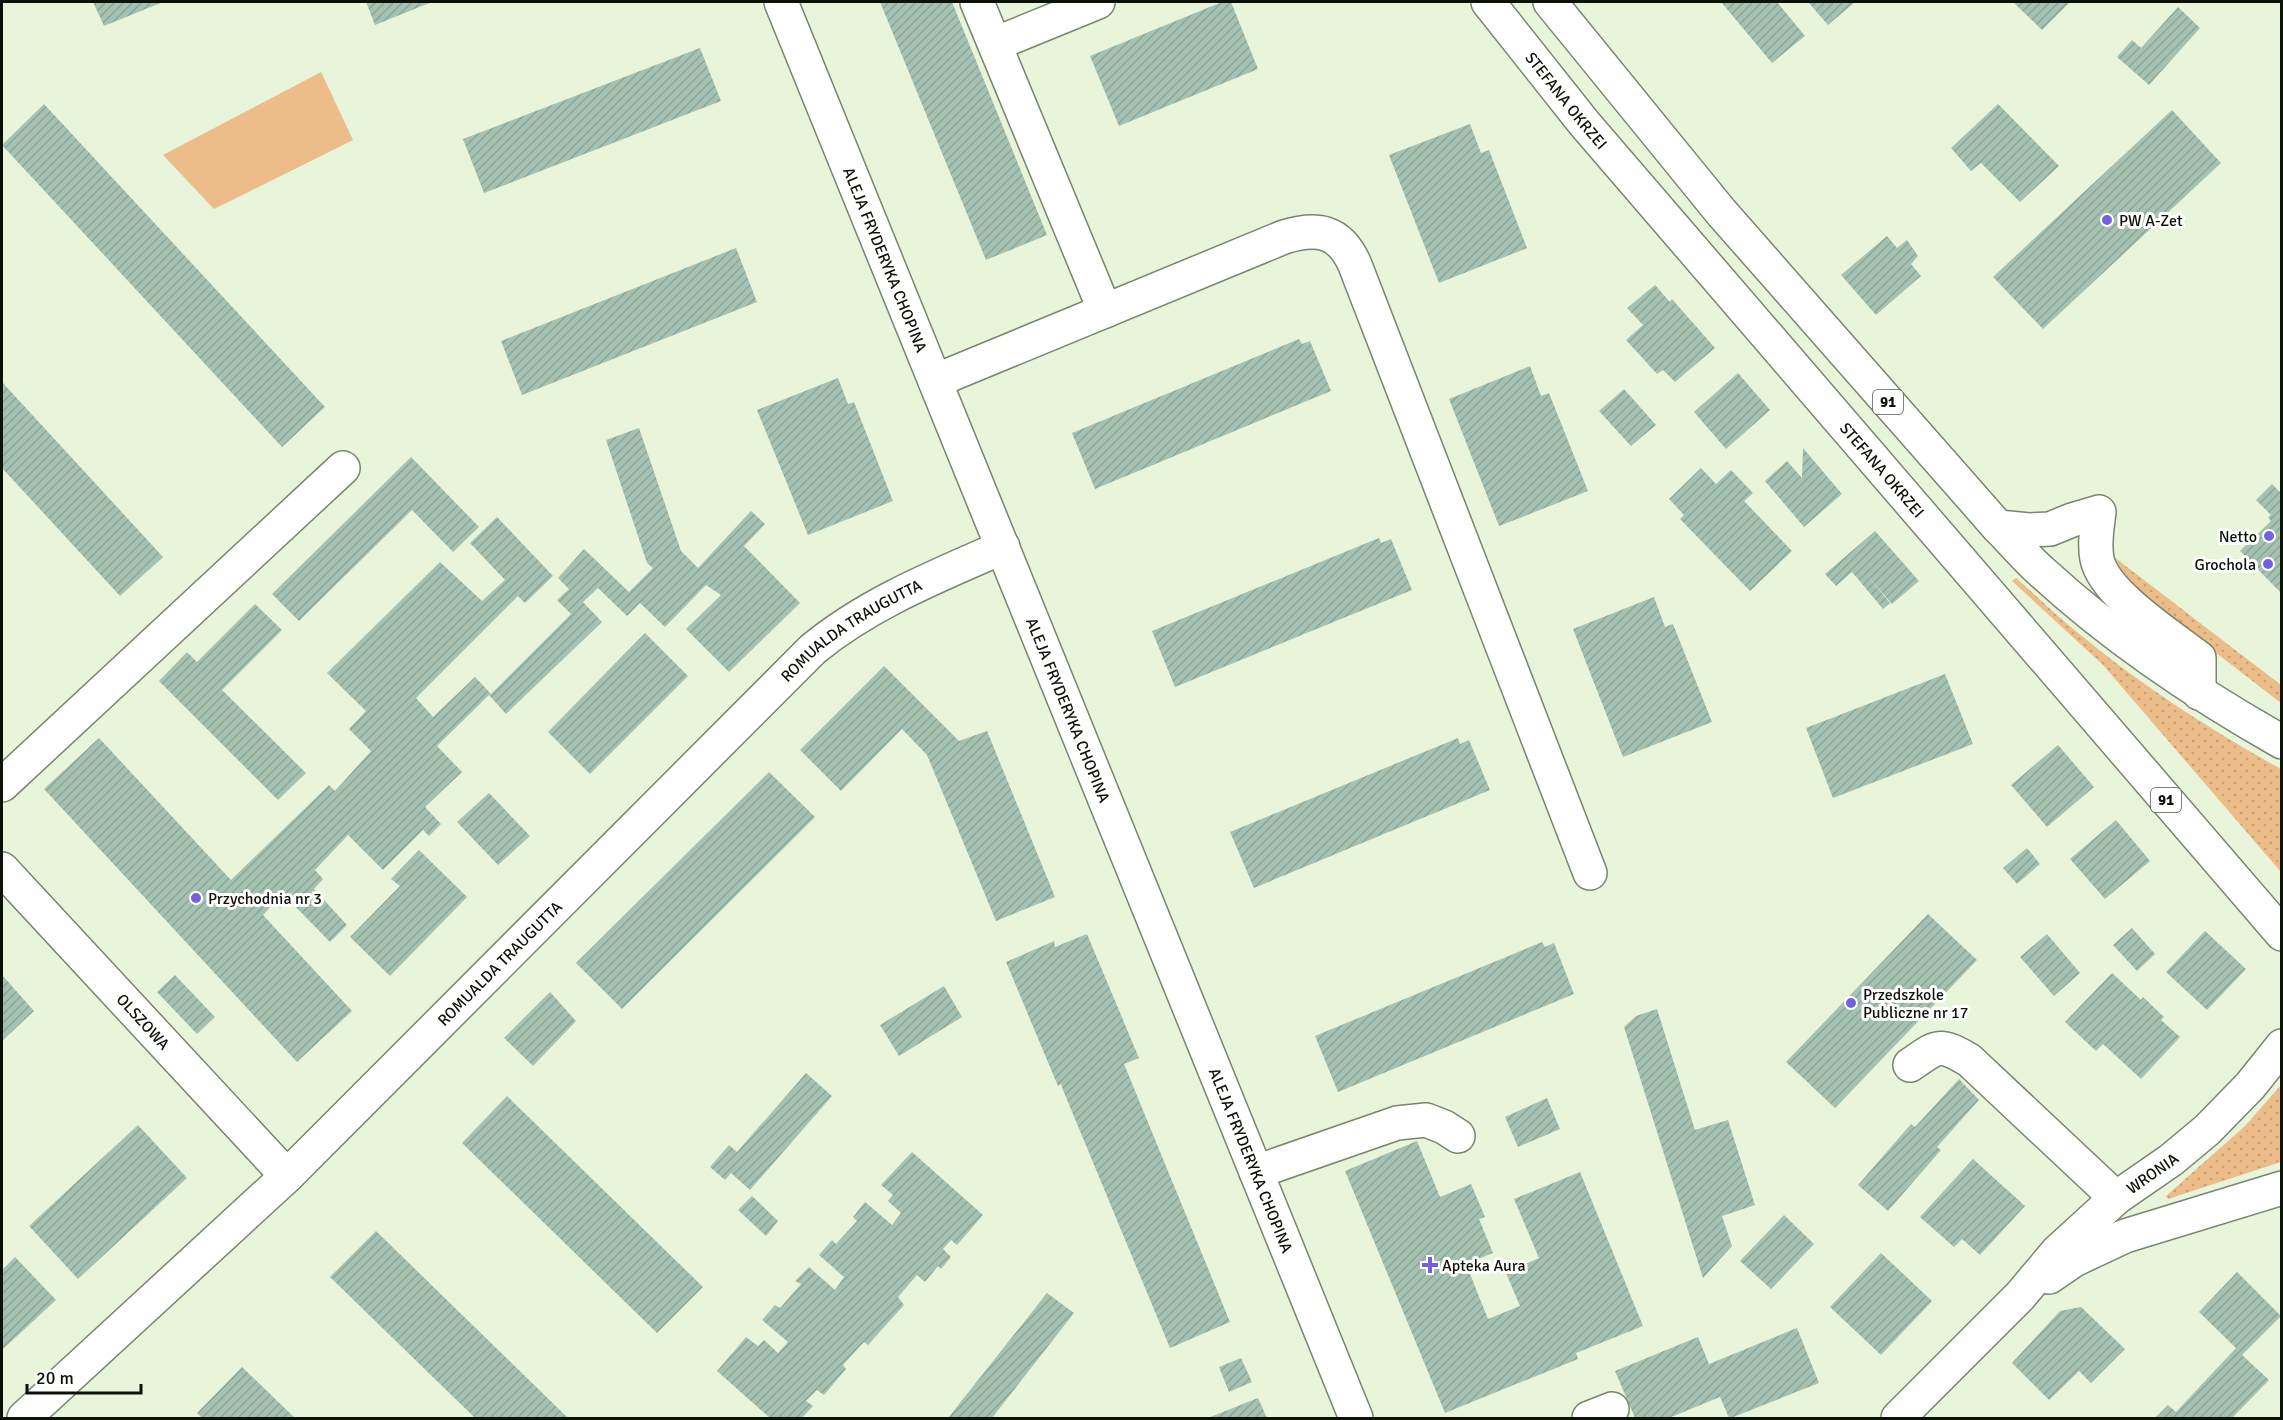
<svg xmlns="http://www.w3.org/2000/svg" width="2283" height="1420" font-family="Signika,sans-serif">
	<defs>
		<pattern id="grass-dots" width="8" height="8" patternUnits="userSpaceOnUse" patternTransform="scale(1.5)"><rect width="8" height="8" fill="#ecbc89"/><path d="M2 2h.1M6 6h.1" fill="none" stroke="#c9a175" stroke-width="1.8" stroke-linecap="round"/></pattern>
		<pattern id="building-hatch" width="6" height="6" patternUnits="userSpaceOnUse" patternTransform="scale(1.5)"><rect width="6" height="6" fill="#a5c1b1"/><path d="M-1 1l2-2M0 6l6-6M5 7l2-2" fill="none" stroke="#8da597"/></pattern>
	</defs>
	<rect width="100%" height="100%" fill="#e8f5db"/>
	<!-- grass -->
	<g fill="url(#grass-dots)">
		<path d="M2114,557L2281,685V703L2132,588Z"/>
		<path d="M2016,578C2037,596 2057,616 2078,633C2141,685 2210,730 2281,769V872L2103,665L2012,581Z"/>
		<path d="M2281,1085V1162L2168,1199L2166,1196L2245,1126Z"/>
	</g>
	<!-- green -->
	<path fill="#ecbc89" d="M321,72L353,140L214,209L163,155Z"/>
	<!-- building -->
	<g fill="url(#building-hatch)">
		<path d="M93,2H163L104,26Z"/>
		<path d="M366,2H432L375,25Z"/>
		<path d="M880,2H952L1047,235L986,260Z"/>
		<path d="M1222,2H1231L1258,69L1119,126L1090,56Z"/>
		<path d="M1721,2H1777L1805,36L1772,63Z"/>
		<path d="M1808,2H1855L1828,25Z"/>
		<path d="M2013,2H2070L2042,30Z"/>
		<path d="M2178,7L2200,28L2149,85L2117,57L2132,40L2141,48Z"/>
		<path d="M700,48L721,101L484,193L463,139Z"/>
		<path d="M44,104L325,407L282,447L2,145Z"/>
		<path d="M1998,104L2059,166L2020,202L1981,163L1971,171L1951,148Z"/>
		<path d="M2172,110L2221,163L2043,329L1993,277Z"/>
		<path d="M1470,124L1481,153L1489,150L1527,248L1439,283L1389,155Z"/>
		<path d="M1887,236L1897,248L1907,240L1918,256L1911,264L1921,276L1876,315L1841,275Z"/>
		<path d="M736,248L757,302L522,395L501,341Z"/>
		<path d="M1655,285L1670,302L1672,299L1715,348L1675,382L1663,370L1657,374L1626,340L1643,325L1627,308Z"/>
		<path d="M1299,339L1302,344L1310,341L1331,391L1095,489L1072,433Z"/>
		<path d="M1530,366L1541,396L1549,393L1588,491L1499,526L1449,399Z"/>
		<path d="M1738,373L1770,410L1726,449L1694,412Z"/>
		<path d="M838,378L848,404L854,402L893,501L808,535L757,410Z"/>
		<path d="M2,382L163,557L120,596L2,468Z"/>
		<path d="M1624,389L1656,425L1631,446L1599,411Z"/>
		<path d="M639,428L681,551L698,568L751,511L765,524L744,546L800,603L729,672L686,629L721,595L706,585L665,627L640,603L627,616L598,588L583,602L602,622L506,714L489,695L437,746L462,772L425,807L441,824L429,836L423,830L383,870L348,835L315,870L323,879L314,889L347,925L330,942L288,899L280,908L275,902L263,915L352,1011L297,1062L44,789L99,738L231,880L329,785L335,791L371,751L349,729L366,711L327,673L440,562L482,601L505,580L470,543L497,517L553,576L525,603L518,596L416,698L433,717L475,677L491,694L571,614L557,600L569,589L558,578L584,549L629,592L653,568L647,563L606,440Z"/>
		<path d="M1803,448L1842,494L1804,527L1765,481L1787,461L1802,478Z"/>
		<path d="M411,457L479,527L453,552L412,510L299,621L272,594Z"/>
		<path d="M1701,468L1716,484L1731,470L1753,493L1744,501L1792,551L1750,591L1680,519L1684,515L1669,499Z"/>
		<path d="M2272,484L2282,494V594L2240,551L2271,521L2268,517L2271,515L2256,500Z"/>
		<path d="M1875,531L1919,581L1892,604L1866,574L1890,603L1883,609L1852,572L1836,586L1825,574Z"/>
		<path d="M1379,538L1381,543L1391,539L1412,590L1175,687L1152,631Z"/>
		<path d="M1654,597L1665,627L1673,624L1712,722L1623,757L1573,629Z"/>
		<path d="M255,604L282,630L222,690L306,773L278,800L159,681L187,652L197,662Z"/>
		<path d="M645,633L688,676L590,774L548,732Z"/>
		<path d="M884,666L959,741L987,731L1055,897L996,921L927,755L902,729L841,791L800,750Z"/>
		<path d="M1945,674L1973,744L1833,798L1806,728Z"/>
		<path d="M1458,738L1460,744L1469,740L1490,790L1254,888L1230,832Z"/>
		<path d="M2058,745L2094,787L2047,827L2011,785Z"/>
		<path d="M769,772L815,817L622,1009L576,963Z"/>
		<path d="M489,793L530,836L498,865L457,822Z"/>
		<path d="M2116,820L2150,861L2105,899L2070,859Z"/>
		<path d="M2027,848L2040,864L2017,884L2003,868Z"/>
		<path d="M419,850L467,897L390,976L350,937L400,886L391,879Z"/>
		<path d="M1928,914L1977,960L1835,1108L1786,1062Z"/>
		<path d="M2132,928L2155,954L2137,971L2113,945Z"/>
		<path d="M2205,931L2246,969L2207,1010L2166,972Z"/>
		<path d="M1087,934L1139,1058L1124,1064L1230,1322L1170,1348L1063,1090L1061,1084L1058,1086L1006,962L1054,941L1055,947Z"/>
		<path d="M2047,934L2080,973L2054,996L2020,957Z"/>
		<path d="M1542,942L1545,947L1554,943L1574,994L1338,1092L1315,1036Z"/>
		<path d="M2112,973L2141,1000L2143,997L2164,1017L2161,1020L2180,1037L2141,1079L2103,1044L2096,1051L2065,1022Z"/>
		<path d="M2,975L34,1011L2,1041Z"/>
		<path d="M175,975L215,1017L197,1034L157,992Z"/>
		<path d="M944,986L962,1017L899,1056L880,1025Z"/>
		<path d="M550,992L576,1021L533,1066L504,1038Z"/>
		<path d="M1657,1009L1695,1130L1728,1120L1755,1205L1722,1216L1732,1246L1703,1278L1624,1027L1636,1016Z"/>
		<path d="M806,1073L832,1096L750,1190L731,1173L725,1180L710,1167L729,1145L737,1152Z"/>
		<path d="M1959,1079L1979,1100L1937,1147L1941,1150L1888,1211L1858,1185L1911,1124L1915,1127Z"/>
		<path d="M507,1096L703,1287L657,1333L462,1143Z"/>
		<path d="M1547,1098L1560,1129L1518,1147L1505,1117Z"/>
		<path d="M138,1125L187,1178L78,1279L29,1226Z"/>
		<path d="M1417,1141L1440,1197L1471,1184L1485,1217L1479,1219L1493,1253L1466,1264L1488,1319L1520,1306L1506,1273L1539,1258L1514,1199L1580,1172L1643,1326L1576,1353L1578,1359L1445,1413L1345,1171Z"/>
		<path d="M912,1152L983,1215L957,1245L951,1240L943,1249L951,1257L941,1269L938,1266L925,1282L917,1275L898,1297L904,1305L868,1345L864,1342L843,1365L846,1369L824,1395L817,1390L806,1401L813,1406L802,1418H770L717,1371L746,1337L758,1346L764,1340L778,1353L788,1342L762,1320L775,1305L780,1308L801,1284L795,1281L809,1267L835,1290L844,1277L819,1255L832,1240L836,1244L857,1221L853,1217L865,1202L892,1225L901,1213L888,1201L893,1195L881,1185Z"/>
		<path d="M1973,1159L2025,1206L1980,1255L1962,1239L1954,1247L1920,1217Z"/>
		<path d="M752,1196L778,1221L766,1236L738,1210Z"/>
		<path d="M1784,1215L1814,1244L1771,1289L1740,1261Z"/>
		<path d="M376,1231L568,1418H475L330,1277Z"/>
		<path d="M1881,1253L1932,1301L1881,1355L1830,1307Z"/>
		<path d="M15,1257L56,1300L2,1350V1270Z"/>
		<path d="M2237,1272L2281,1316L2242,1355L2269,1380L2232,1418H2155L2168,1405L2176,1412L2236,1348L2199,1312Z"/>
		<path d="M1047,1293L1074,1313L992,1418H948Z"/>
		<path d="M2081,1307L2125,1349L2091,1383L2079,1371L2049,1400L2012,1363L2060,1311Z"/>
		<path d="M1797,1328L1819,1383L1731,1418H1729L1720,1397L1669,1418H1635L1615,1371L1698,1337L1709,1364Z"/>
		<path d="M1241,1358L1252,1382L1229,1392L1219,1367Z"/>
		<path d="M242,1367L295,1418H202L197,1413Z"/>
		<path d="M1258,1398L1267,1418H1208Z"/>
	</g>
	<g fill="none" stroke-linecap="round" stroke-linejoin="round">
		<defs>
			<g id="minor">
				<path id="s1" d="M781,2L1356,1418"/>
				<path d="M977,2L1105,311"/>
				<path d="M995,44L1098,2"/>
				<path d="M935,381L1284,237C1317,227 1340,230 1355,265L1590,873"/>
				<path d="M1998,527L2029,530L2050,529L2072,520L2099,512C2097,528 2094,543 2097,559C2104,594 2171,636 2199,658V693"/>
				<path d="M2,785L343,468"/>
				<path id="s2" d="M2,869L287,1176"/>
				<path d="M1910,1065C1938,1046 1938,1042 1969,1060L2116,1198"/>
				<path d="M1256,1172L1397,1123L1426,1120L1444,1127L1458,1136"/>
				<path d="M2049,1277L2074,1260L2125,1236L2282,1188"/>
				<path id="s3" d="M24,1418L287,1176L813,649C869,603 937,576 1003,547"/>
				<path d="M1589,1418L1612,1409"/>
				<path id="s4" d="M1898,1418L2020,1296L2057,1252L2116,1198L2171,1160L2207,1130L2250,1086L2282,1046"/>
			</g>
			<g id="major">
				<path id="s5" d="M1488,2L1584,123L2282,934"/>
				<path d="M1550,2L1721,212L1998,527C2013,542 2027,559 2043,573C2115,639 2197,694 2282,742"/>
			</g>
		</defs>
		<!-- minor casing -->
		<use href="#minor" stroke="#79856e" stroke-width="36"/>
		<!-- major casing -->
		<use href="#major" stroke="#79856e" stroke-width="36"/>
		<!-- minor -->
		<use href="#minor" stroke="#fff" stroke-width="33"/>
		<!-- major -->
		<use href="#major" stroke="#fff" stroke-width="33"/>
	</g>
	<!-- markers -->
	<g fill="#7161db" stroke="#fff" stroke-width="2">
		<circle cx="2107" cy="220" r="6"/>
		<circle cx="2269" cy="536" r="6"/>
		<circle cx="2268" cy="564" r="6"/>
		<circle cx="196" cy="898" r="6"/>
		<circle cx="1851" cy="1003" r="6"/>
		<path d="M1427 1256h6v6h6v6h-6v6h-6v-6h-6v-6h6z"/>
	</g>
	<g text-anchor="middle" stroke-width="6" stroke-linejoin="round" paint-order="stroke">
		<!-- shield labels -->
		<g fill="#fff" stroke="#565953" stroke-width="1.5">
			<rect x="1873" y="390" width="30" height="24" rx="4.5"/>
			<rect x="2151" y="788" width="30" height="24" rx="4.5"/>
		</g>
		<g font-size="15" font-weight="bold" fill="#0d1209">
			<text x="1888" y="407">91</text>
			<text x="2166" y="805">91</text>
		</g>
		<!-- street labels -->
		<g font-size="16" fill="#0d1209" stroke="#fff">
			<text dy="6" stroke="none"><textPath href="#s5" startOffset="126">STEFANA OKRZEI</textPath></text>
			<text dy="6" stroke="none"><textPath href="#s1" startOffset="278">ALEJA FRYDERYKA CHOPINA</textPath></text>
			<text dy="6" stroke="none"><textPath href="#s5" startOffset="612">STEFANA OKRZEI</textPath></text>
			<text dy="6" stroke="none"><textPath href="#s3" startOffset="1144">ROMUALDA TRAUGUTTA</textPath></text>
			<text dy="6" stroke="none"><textPath href="#s1" startOffset="764">ALEJA FRYDERYKA CHOPINA</textPath></text>
			<text dy="6" stroke="none"><textPath href="#s3" startOffset="658">ROMUALDA TRAUGUTTA</textPath></text>
			<text dy="6" stroke="none"><textPath href="#s2" startOffset="208">OLSZOWA</textPath></text>
			<text dy="6" stroke="none"><textPath href="#s1" startOffset="1250">ALEJA FRYDERYKA CHOPINA</textPath></text>
			<text dy="6" stroke="none"><textPath href="#s4" startOffset="354">WRONIA</textPath></text>
		</g>
		<!-- poi labels -->
		<g font-size="16" fill="#0d1209" stroke="#fff" text-anchor="start">
			<text x="2119" y="226">PW A-Zet</text>
			<text x="2257" y="542" text-anchor="end">Netto</text>
			<text x="2256" y="570" text-anchor="end">Grochola</text>
			<text x="208" y="904">Przychodnia nr 3</text>
			<text x="1863" y="1000">Przedszkole<tspan x="1863" dy="18">Publiczne nr 17</tspan></text>
			<text x="1442" y="1271">Apteka Aura</text>
		</g>
	</g>
	<!-- border -->
	<rect width="2283" height="1420" fill="none" stroke="#0d1209" stroke-width="6"/>
	<!-- scale -->
	<path d="M27 1384v9h114v-9" fill="none" stroke="#0d1209" stroke-width="3"/>
	<text x="36" y="1384" font-size="18" fill="#0d1209" stroke="#ffffff" stroke-width="4.5" paint-order="stroke">20 m</text>
</svg>
